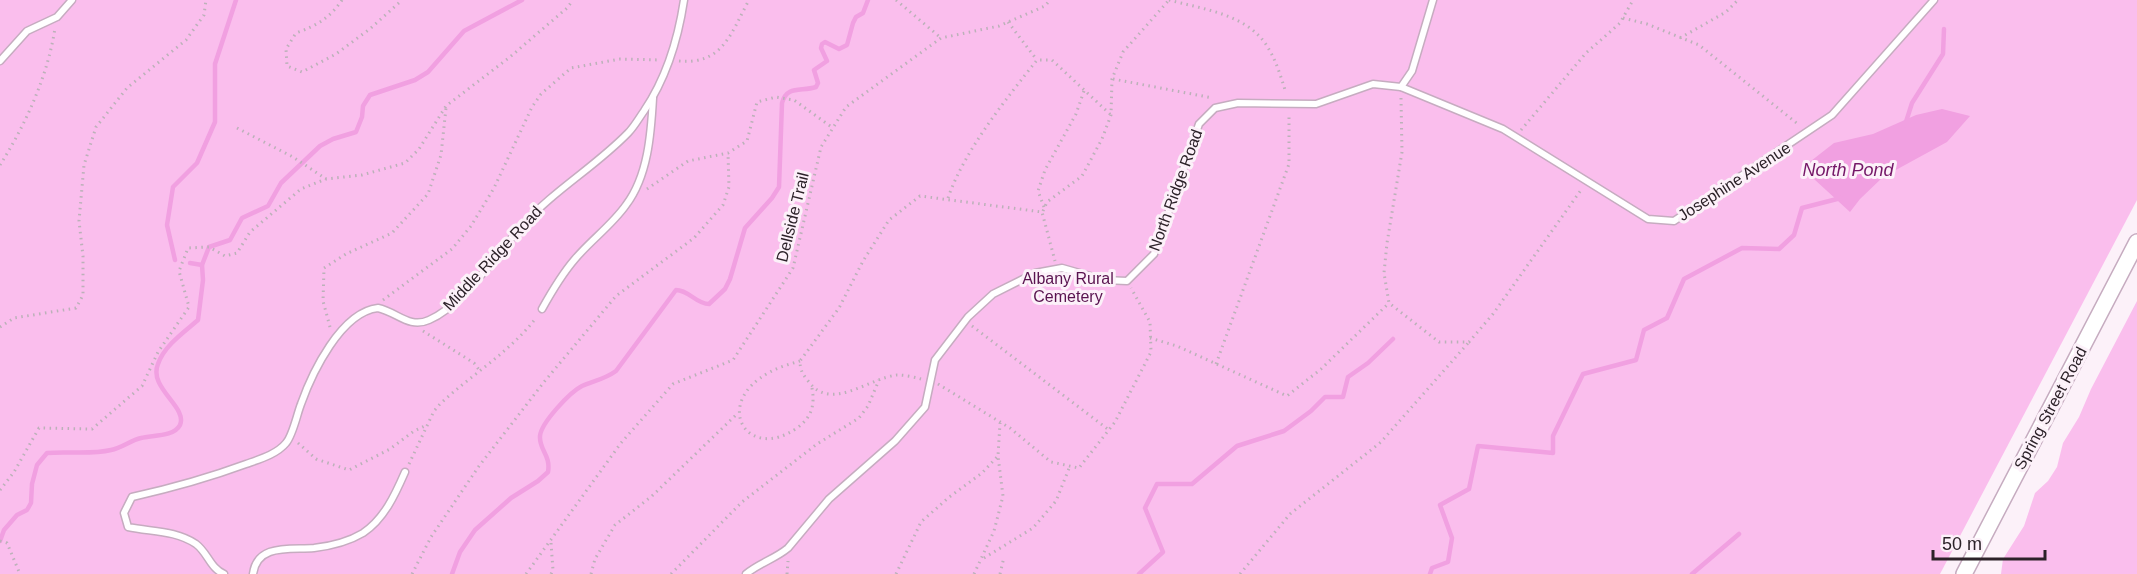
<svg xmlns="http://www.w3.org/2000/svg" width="2137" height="574" font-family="Helvetica,sans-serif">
	<rect width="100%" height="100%" fill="#fcf1f9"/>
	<!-- green -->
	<g fill="#fabeed">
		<path d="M0,0H2137V200L1940,574H0Z"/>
		<path d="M2137,301V574H2001L2003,559L2024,526L2035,493L2048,481L2057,467L2063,443L2079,417L2091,389Z"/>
	</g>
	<!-- water -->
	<path fill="#f1a0e1" d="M1942,109L1970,116L1947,142L1883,177L1860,199L1850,212L1802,168L1834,143L1873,134L1916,115Z"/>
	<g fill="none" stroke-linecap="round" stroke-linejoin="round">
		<!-- stream -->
		<g stroke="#f1a0e1" stroke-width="4.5">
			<path d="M1905,125L1912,103L1943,54L1944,29"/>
			<path d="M175,260L167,225L173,187L197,163L215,122V64L236,0"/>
			<path d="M190,263L202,265"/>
			<path d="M0,541L4,530L17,515L27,510L31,503L32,484L37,465L47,453C68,451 90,455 111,450C122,448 131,440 141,438C152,435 174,437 180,425C188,407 148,388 158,364C164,346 184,332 198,320L203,280L202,265L209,247L230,240L242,218L268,206L281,183L320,146L333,139L356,132L362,117L363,106L370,95L415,80L428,72L464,31L522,0"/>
			<path d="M452,574L460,552L475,530L511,498L538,481L548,472C551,455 539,450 540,436C541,423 570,392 582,386C594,381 605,379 616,371L676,290C689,290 696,304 709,304L725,289L730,279L745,228L772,198L779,187L782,103C787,85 801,92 816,87L818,83L814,70L827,61L821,48L822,44L825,42L839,49L847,45L853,23L856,17L863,13L868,0"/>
			<path d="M1139,574L1163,552L1145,508L1157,484H1192L1237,446L1284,431L1311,411L1325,397H1343L1348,377L1368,363L1393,339"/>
			<path d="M1430,574L1432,568L1448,562L1452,538L1440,505L1469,489L1478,446L1553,453V436L1583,374L1636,360L1644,330L1667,318L1684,279L1742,248L1779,249L1794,235L1802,208L1841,198"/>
			<path d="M1692,574L1739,534"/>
		</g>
		<defs>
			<g id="service">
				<path d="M0,61L27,31L57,17L72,0"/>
				<path d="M1401,87L1412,71L1433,0"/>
				<path d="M542,309C552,291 562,274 575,259C591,240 612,225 626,205C648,176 651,134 653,98"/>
				<path d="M224,574C210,568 208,553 196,544C175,530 151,532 128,527L124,513L132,497C172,488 208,478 246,464C260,459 277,454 286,443C293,435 297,414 301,404C312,373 341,312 378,308C397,312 409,329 429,320C464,305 496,254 522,226C554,190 595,167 628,133C634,127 639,118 644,111C667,77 678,40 684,0"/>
				<path d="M253,574C257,543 291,550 314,548C331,546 348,542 363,533C384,519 395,495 405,472"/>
				<path d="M746,574C759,563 775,559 788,548L829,499L895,441L925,407L935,360L968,317L993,294L1035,273L1062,268L1104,280L1127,281L1154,254L1199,124L1215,108L1238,103L1316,104L1373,84L1401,87L1503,129L1648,219L1674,221L1832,115L1934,0"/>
			</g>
			<path id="tertiary" d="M1964,574L2137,242"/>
		</defs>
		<!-- service casing -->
		<use href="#service" stroke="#c6acc0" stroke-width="9"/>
		<!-- tertiary casing -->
		<use href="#tertiary" stroke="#c6acc0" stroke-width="18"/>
		<!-- path -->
		<g stroke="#bcb1b9" stroke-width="3" stroke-dasharray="1.5 4.5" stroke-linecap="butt">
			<path d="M342,0C330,18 316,26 296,33L286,49L287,66L302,72L336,54L371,28L402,0"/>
			<path d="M896,0L941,38"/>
			<path d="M1169,0C1202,9 1247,14 1267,46C1276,60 1281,77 1286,93"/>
			<path d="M1623,18L1647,24L1699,45L1799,125"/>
			<path d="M1008,22L1037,60"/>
			<path d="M1680,38L1726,12L1738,0"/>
			<path d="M679,61C723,65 731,33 749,0"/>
			<path d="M1113,79L1213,98"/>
			<path d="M1401,98L1402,152L1387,243L1384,273L1389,303L1439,342H1469L1493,314L1581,190"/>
			<path d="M237,128L293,157L326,179"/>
			<path d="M1521,130L1586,53L1620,23L1633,0"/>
			<path d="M0,165C26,124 48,75 55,28"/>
			<path d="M647,189L688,161L728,153L747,141L757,102L776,97L794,100L833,128"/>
			<path d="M948,198C964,151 1006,99 1037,60H1052L1111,115"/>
			<path d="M1044,207L1038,191L1045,170L1076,114L1085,88"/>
			<path d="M1043,211L1047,202L1082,176L1102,139L1111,115L1112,79L1123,52L1169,0"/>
			<path d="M383,300L452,249L471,226L494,188L532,107L541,94L571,68L620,59L661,60"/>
			<path d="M972,326L1109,430"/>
			<path d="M0,327L14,318L76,308L83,295V256L79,221L84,165L96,127L127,88L186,40L204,15L206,0"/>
			<path d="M330,327L323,301L324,268L346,254L392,233L428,194L441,155L446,108"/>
			<path d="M423,331L474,363L480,371"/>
			<path d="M1150,338L1177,346L1287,396L1321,369L1389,303"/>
			<path d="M800,361C790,364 779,367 770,372C711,403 747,463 797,428C812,417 815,405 812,388"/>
			<path d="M1216,364L1289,164V114"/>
			<path d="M921,379C914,377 905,375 897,375C869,378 831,412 809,382C803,375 800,370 800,361L839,308L863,261L889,220L920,196L1042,212L1055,261"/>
			<path d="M938,384L1010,428L1051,462L1079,468L1115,422L1151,352L1150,322L1131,288"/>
			<path d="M298,443L316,459L349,470L390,449L414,431L427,425"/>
			<path d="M409,464L434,411L440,404C472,374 509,353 536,318"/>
			<path d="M0,490L14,472L39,428L92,429L142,386L158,352L189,307L179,271L188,248L209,247L225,256L237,253L250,232L301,189L326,179L362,175L405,163L419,149L446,106L510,57L567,8L573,0"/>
			<path d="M0,541L7,543L20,574"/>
			<path d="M551,543L553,570L551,574"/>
			<path d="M984,558L1033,528L1056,501L1070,466"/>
			<path d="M412,574L431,537L479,466L544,382L616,296L694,238L723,205L729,187L728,153"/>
			<path d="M526,574L621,443L673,384L733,360L793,268L821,147L846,107L941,38L999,26L1045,6L1050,0"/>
			<path d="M591,574L595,559L615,525L652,496L738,413"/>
			<path d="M671,574L742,502L817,444L859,418L868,406L879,380"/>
			<path d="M787,574L788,561"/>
			<path d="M896,574L921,522L948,498L982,473L998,456"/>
			<path d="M974,574L994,531L1003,496L998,456L1000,423"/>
			<path d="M1000,574L1004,557"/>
			<path d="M1240,574L1290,514L1381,442L1469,342"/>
		</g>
		<!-- service -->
		<use href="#service" stroke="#fff" stroke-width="6"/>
		<!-- tertiary -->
		<use href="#tertiary" stroke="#fff" stroke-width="15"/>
	</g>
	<g text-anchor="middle" stroke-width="6" stroke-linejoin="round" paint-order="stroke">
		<!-- street labels -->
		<g font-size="16" fill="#2c2229" stroke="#fcf1f9">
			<text transform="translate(1734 181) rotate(-33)" y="6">Josephine Avenue</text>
			<text transform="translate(1175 190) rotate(-70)" y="6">North Ridge Road</text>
			<text transform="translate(792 217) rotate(-76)" y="6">Dellside Trail</text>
			<text transform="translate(492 258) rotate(-47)" y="6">Middle Ridge Road</text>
			<text transform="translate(2050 408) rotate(-62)" y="6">Spring Street Road</text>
		</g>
		<!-- park labels -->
		<g font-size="16" fill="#59134f" stroke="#fcf1f9">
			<text x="1068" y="284">Albany Rural<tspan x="1068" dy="18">Cemetery</tspan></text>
		</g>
		<!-- water labels -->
		<g font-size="18" font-style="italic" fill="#751868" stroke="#fcf1f9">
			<text x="1848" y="176">North Pond</text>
		</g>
	</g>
	<!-- scale -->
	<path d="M1933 550v9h112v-9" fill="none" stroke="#2c2229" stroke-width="3"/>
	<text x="1942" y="550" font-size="18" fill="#2c2229" stroke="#fcf1f9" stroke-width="4.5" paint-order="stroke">50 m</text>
</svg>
